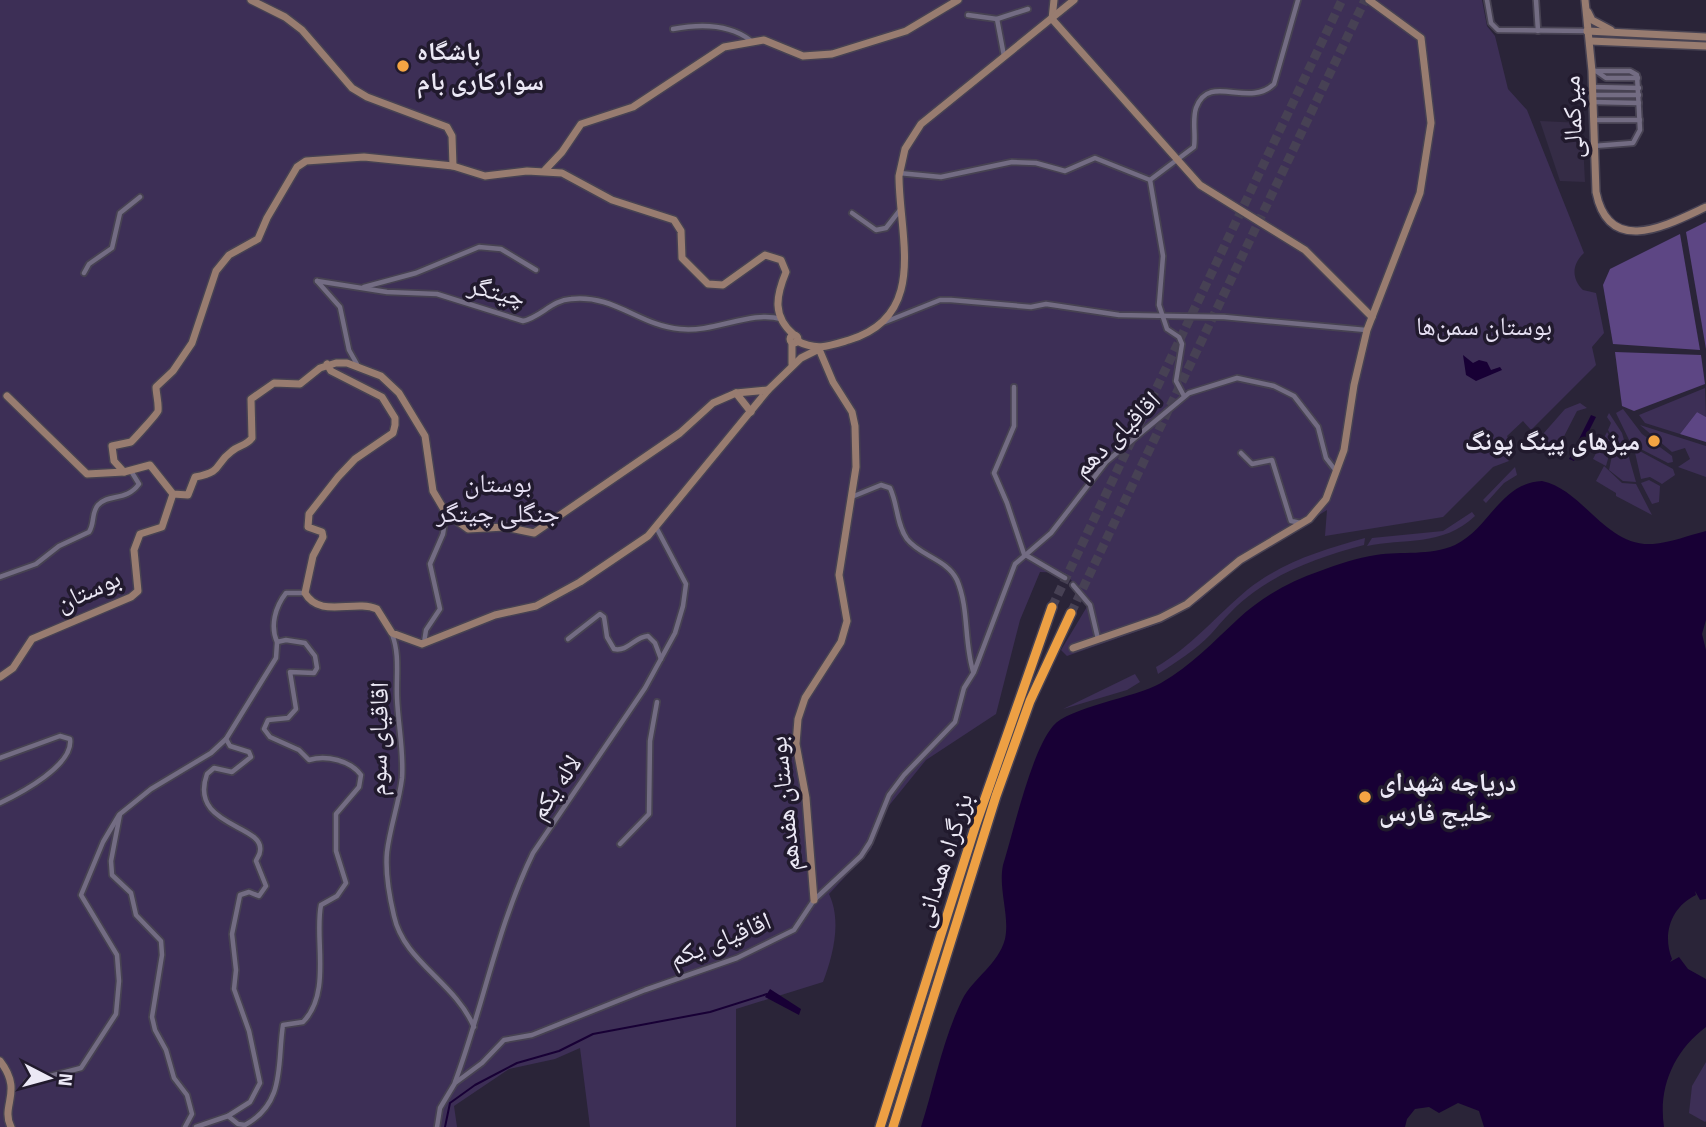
<svg xmlns="http://www.w3.org/2000/svg" width="1706" height="1127" font-family="'Titillium Web','Noto Naskh Arabic',sans-serif">
	<rect width="100%" height="100%" fill="#2a2438"/>
	<!-- built -->
	<path fill="#352c46" d="M1540,121L1582,123L1585,182L1560,181Z"/>
	<!-- green -->
	<g fill="#3d2f56">
		<path d="M0,0H1482L1487,26L1495,36L1508,89L1527,110L1584,253C1572,264 1571,278 1583,290L1596,293L1604,333L1592,347L1596,365L1531,430L1523,421L1507,436L1510,443L1502,453L1509,461L1493,467L1443,517L1325,536L1327,510L1243,561L1199,601L1161,623L1067,656L1061,650L1091,600L1064,573L1040,572L1020,620L996,714L926,760L887,808L871,849L829,894C842,921 833,956 823,982L736,1009V1127H590L580,1048L555,1059L509,1069L454,1106L457,1127H0Z"/>
		<path d="M1705,388L1706,417L1697,412L1680,434L1645,423L1639,415Z"/>
		<path d="M1580,403L1587,408L1577,411L1558,448L1536,442L1565,409Z"/>
		<path d="M1623,409L1642,434L1672,456L1673,462L1668,463L1631,444L1616,413Z"/>
		<path d="M1609,413L1622,433L1636,482L1623,481L1609,470L1615,441L1608,430L1611,423L1607,417Z"/>
		<path d="M1640,425L1706,446V477L1678,467L1690,459L1685,448L1672,452Z"/>
		<path d="M1607,432L1613,441L1606,466L1593,459Z"/>
		<path d="M1634,448L1673,469L1675,475L1662,484L1650,477L1641,479Z"/>
		<path d="M1604,466L1622,483L1636,484L1652,515L1616,496V493L1596,481Z"/>
		<path d="M1515,467L1517,475L1504,483L1486,503L1483,500Z"/>
		<path d="M1649,480L1660,486L1659,502L1652,504L1641,483Z"/>
		<path d="M1472,512L1475,516C1443,547 1402,538 1367,546L1372,538L1443,531Z"/>
		<path d="M1365,538L1364,545C1326,555 1285,569 1254,592C1237,604 1224,619 1211,634C1196,650 1176,662 1158,674L1156,667C1191,647 1216,616 1247,590C1282,562 1322,550 1365,538Z"/>
		<path d="M1135,674L1140,682L1127,690L1063,709Z"/>
		<path d="M1706,1062V1121L1705,1122L1689,1113L1692,1086Z"/>
	</g>
	<!-- forest -->
	<g fill="#5d4684">
		<path d="M1706,222V349L1686,232Z"/>
		<path d="M1680,234L1700,350L1613,344L1603,285L1610,269Z"/>
		<path d="M1615,352L1701,355L1705,384L1634,411L1622,406Z"/>
		<path d="M1697,412L1706,417V442L1680,434Z"/>
	</g>
	<!-- water -->
	<g fill="#180035">
		<path d="M1463,355L1473,363L1479,360L1487,362L1491,370L1500,367L1502,370L1476,381L1466,375Z"/>
		<path d="M1591,415L1596,417L1574,461L1569,459Z"/>
		<path d="M1542,481C1584,490 1605,547 1653,544C1669,543 1690,535 1706,531V620L1702,634L1706,650V899L1700,900L1695,891L1696,895C1671,907 1662,934 1672,959L1670,962L1679,957L1688,969L1706,979V1027C1674,1051 1658,1087 1664,1127H1484L1479,1111L1458,1103L1439,1113L1429,1107L1415,1109L1407,1119L1405,1127H921C934,1086 943,1039 962,1000C974,977 998,965 1005,939C1010,916 998,889 1003,865C1014,830 1031,752 1053,726C1069,707 1134,698 1161,683C1191,666 1213,642 1238,619C1262,597 1290,581 1320,571C1338,564 1357,558 1376,555C1403,551 1429,556 1455,545C1490,528 1500,483 1542,481Z"/>
		<path d="M770,989L801,1009L799,1015L765,997Z"/>
	</g>
	<g fill="none" stroke-linecap="round" stroke-linejoin="round">
		<!-- stream -->
		<path stroke="#180035" stroke-width="2" d="M445,1127L450,1103L475,1085L517,1063L559,1051L593,1034L710,1012L767,994"/>
		<!-- highway-tunnel -->
		<g stroke="#474154" stroke-width="9" stroke-dasharray="9 4.5" stroke-linecap="butt">
			<path d="M1052,607L1342,0"/>
			<path d="M1071,613L1365,0"/>
		</g>
		<defs>
			<g id="street">
				<path d="M1487,0L1491,23L1498,30L1586,31"/>
				<path d="M1536,0L1538,31"/>
				<path d="M968,15L997,19L1028,9"/>
				<path d="M997,19L1004,56"/>
				<path d="M673,29C699,24 729,24 750,40"/>
				<path d="M1593,71H1630L1637,75L1640,130L1633,143L1594,146"/>
				<path d="M1596,71L1606,78H1638"/>
				<path d="M1592,87L1639,88"/>
				<path d="M1592,95H1639"/>
				<path d="M1593,102L1639,103"/>
				<path d="M1593,120H1640"/>
				<path d="M899,173L941,177L1012,162L1036,163L1065,171L1095,158L1150,180"/>
				<path d="M852,213L876,230L886,228L900,210"/>
				<path d="M84,273L89,264L112,248L120,213L140,197"/>
				<path d="M317,281L387,292L437,294L523,321C541,317 552,300 571,299C614,294 640,326 680,329C714,333 751,310 781,319"/>
				<path d="M317,281L340,307L349,350L358,366"/>
				<path d="M364,287L416,273L479,247L501,249L536,270"/>
				<path d="M885,322L940,300H951L1031,307L1046,304L1119,315L1224,317L1366,330"/>
				<path d="M1014,387V426L994,473L1007,503L1024,554L1065,578"/>
				<path d="M1184,396L1176,381L1182,344L1179,337L1167,329L1159,305L1163,256L1150,180L1194,147C1196,135 1192,120 1196,108C1209,72 1248,109 1274,84L1298,0"/>
				<path d="M1241,453L1252,464L1272,460L1291,521L1301,523"/>
				<path d="M854,496L881,485L890,488C898,505 896,523 907,539C920,556 947,559 957,580C969,608 964,642 973,671"/>
				<path d="M0,577L36,564L59,546L89,532C95,523 91,513 98,505C109,493 126,502 139,484L131,471"/>
				<path d="M1073,585L1090,605L1098,639"/>
				<path d="M392,634C400,655 396,675 397,698C398,724 404,752 402,778C399,803 390,827 387,852C385,873 389,895 394,916C404,962 454,981 474,1027"/>
				<path d="M568,639L600,614L604,617L607,637L614,649C628,652 634,637 648,636L655,643L661,659"/>
				<path d="M424,643L426,630L440,609L430,564L443,534L446,514"/>
				<path d="M226,739L230,746L249,752L251,757L232,772L214,768L207,774C188,827 265,824 260,851C260,855 257,858 256,861L266,886L259,896L249,892L240,895L232,934L236,970L234,989L249,1031L260,1083L250,1102L228,1116"/>
				<path d="M0,758L60,736L70,739C74,765 21,793 0,803"/>
				<path d="M620,844L649,814L650,741L657,702"/>
				<path d="M27,1082L81,1068L116,1014L119,981L117,955L81,895L103,842L119,815"/>
				<path d="M455,1082C483,1007 497,927 533,853L645,688L675,633L683,606L686,584L656,527"/>
				<path d="M185,1127L192,1114L187,1095L174,1078L166,1050L155,1030L152,1017L162,955L161,941L136,915L131,893L112,875L111,861L120,814L151,789L211,753L226,739L276,658L277,643"/>
				<path d="M196,1127L228,1116L238,1124L245,1125C286,1103 277,1063 283,1025L303,1022C332,993 314,938 321,905L337,896L346,883L336,851V814L359,787L361,775C350,760 326,755 309,760L299,750L270,737L264,729L268,720L288,718L296,709L290,672L314,673L317,668L315,656L305,643L286,640L277,642C270,626 275,607 286,593H305"/>
				<path d="M437,1127L440,1108L455,1083L482,1063L504,1040L532,1035L645,990L737,958L794,930L814,900L861,856L870,842L889,795L904,775L955,722L964,688L974,672L1015,564L1051,533L1106,462L1189,393L1237,378L1274,386L1294,396L1318,427L1326,458L1336,471"/>
			</g>
			<g id="secondary">
				<path d="M251,0L285,17L302,30L352,88L367,97L447,127L452,136L453,166"/>
				<path d="M1054,0L1052,19L1200,185L1305,250L1372,317"/>
				<path d="M1585,0L1592,71L1596,192C1609,258 1669,224 1706,207"/>
				<path d="M1588,12L1592,20L1611,30"/>
				<path d="M1587,31L1706,37"/>
				<path d="M1590,41L1706,46"/>
				<path d="M545,170L562,152L581,124L633,107L724,47L764,40L803,56L832,54L906,31L958,0"/>
				<circle cx="794" cy="339" r="4"/>
				<path d="M797,341C817,351 829,346 849,340C929,316 899,236 899,176L905,149L921,124L1074,0"/>
				<path d="M792,343V364"/>
				<path d="M327,364L331,371L382,397L395,418V425L393,433L355,459L338,477L309,514L308,527L322,532L323,537L313,556L305,593C320,619 354,599 377,609L392,633L422,644L495,615L536,606L580,582L648,536L768,390L736,393L713,403L680,433L534,533L505,527L468,529L446,513L433,491L425,436L399,393L381,376L347,363H336L320,368L300,384L274,383L251,399L252,438C246,446 239,445 232,451C213,465 225,471 195,477L188,495L173,494L150,465L124,472L114,461L112,446L131,442C135,438 157,414 158,411C159,403 156,394 156,387L173,371L192,343L216,271L229,255L258,239L267,218L297,167L306,161L364,157L453,166L485,176L527,171L562,173L612,200L674,220L681,231L682,258L708,284L723,285L765,255L781,260L786,272C776,296 772,316 794,335"/>
				<path d="M768,390L801,358L819,349L833,382L852,412L855,426L856,467L839,575L847,621L841,642L805,698L798,719L796,744L806,798L814,900"/>
				<path d="M736,393L751,412"/>
				<path d="M7,396L87,474L124,472"/>
				<path d="M1073,648L1160,618L1187,604L1240,560L1309,519L1326,499L1344,450L1354,385L1367,330L1420,193L1431,123L1421,38L1369,0"/>
				<path d="M0,677L13,668L32,639L131,597L138,591L134,550L140,534L162,527L173,494"/>
				<path d="M0,1061C24,1092 0,1105 11,1127"/>
			</g>
			<g id="highway">
				<path d="M880,1127L976,824L1052,607"/>
				<path d="M893,1127L996,796L1030,701L1071,613"/>
			</g>
		</defs>
		<!-- street casing -->
		<use href="#street" stroke="#474252" stroke-width="8"/>
		<!-- secondary casing -->
		<use href="#secondary" stroke="#474252" stroke-width="10"/>
		<!-- highway casing -->
		<use href="#highway" stroke="#474252" stroke-width="12"/>
		<!-- street -->
		<use href="#street" stroke="#736c83" stroke-width="4.5"/>
		<!-- secondary -->
		<use href="#secondary" stroke="#987c70" stroke-width="7"/>
		<!-- highway -->
		<use href="#highway" stroke="#eda044" stroke-width="9"/>
	</g>
	<!-- markers -->
	<g fill="#f4a443" stroke="#211a2d" stroke-width="2.5">
		<circle cx="403" cy="66" r="7"/>
		<circle cx="1654" cy="441" r="7"/>
		<circle cx="1365" cy="797" r="7"/>
	</g>
	<g text-anchor="middle" stroke-width="7" stroke-linejoin="round" paint-order="stroke">
		<!-- poi labels -->
		<g font-size="26" font-weight="bold" fill="#ebe8f5" stroke="#211a2d" text-anchor="start">
			<text x="417" y="60">باشگاه<tspan x="417" dy="30">سوارکاری بام</tspan></text>
			<text x="1640" y="450" text-anchor="end">میزهای پینگ پونگ</text>
			<text x="1379" y="791">دریاچه شهدای<tspan x="1379" dy="30">خلیج فارس</tspan></text>
		</g>
		<!-- street labels -->
		<g font-size="26" fill="#ebe8f5" stroke="#211a2d">
			<text transform="translate(1572 117) rotate(-92)" y="9">میرکمالی</text>
			<text transform="translate(497 291) rotate(14)" y="9">چیتگر</text>
			<text transform="translate(1116 434) rotate(-44)" y="9">اقاقیای دهم</text>
			<text transform="translate(88 590) rotate(-24)" y="9">بوستان</text>
			<text transform="translate(378 739) rotate(-89)" y="9">اقاقیای سوم</text>
			<text transform="translate(555 787) rotate(-56)" y="9">لاله یکم</text>
			<text transform="translate(784 804) rotate(-96)" y="9">بوستان هفدهم</text>
			<text transform="translate(943 860) rotate(-72)" y="9">بزرگراه همدانی</text>
			<text transform="translate(720 939) rotate(-22)" y="9">اقاقیای یکم</text>
		</g>
		<!-- park labels -->
		<g font-size="26" fill="#e5dff2" stroke="#211a2d">
			<text x="1484" y="335">بوستان سمن‌ها</text>
			<text x="498" y="492">بوستان<tspan x="498" dy="30">جنگلی چیتگر</tspan></text>
		</g>
	</g>
	<!-- north arrow -->
	<g transform="translate(49 1078) rotate(96)" stroke="#211a2d" stroke-width="5" paint-order="stroke">
	<path d="M0-5L12 26L0 18L-12 26Z" fill="#ebe8f5"/>
	<text y="-10" font-size="19" font-weight="bold" text-anchor="middle" fill="#ebe8f5">N</text>
	</g>
</svg>
